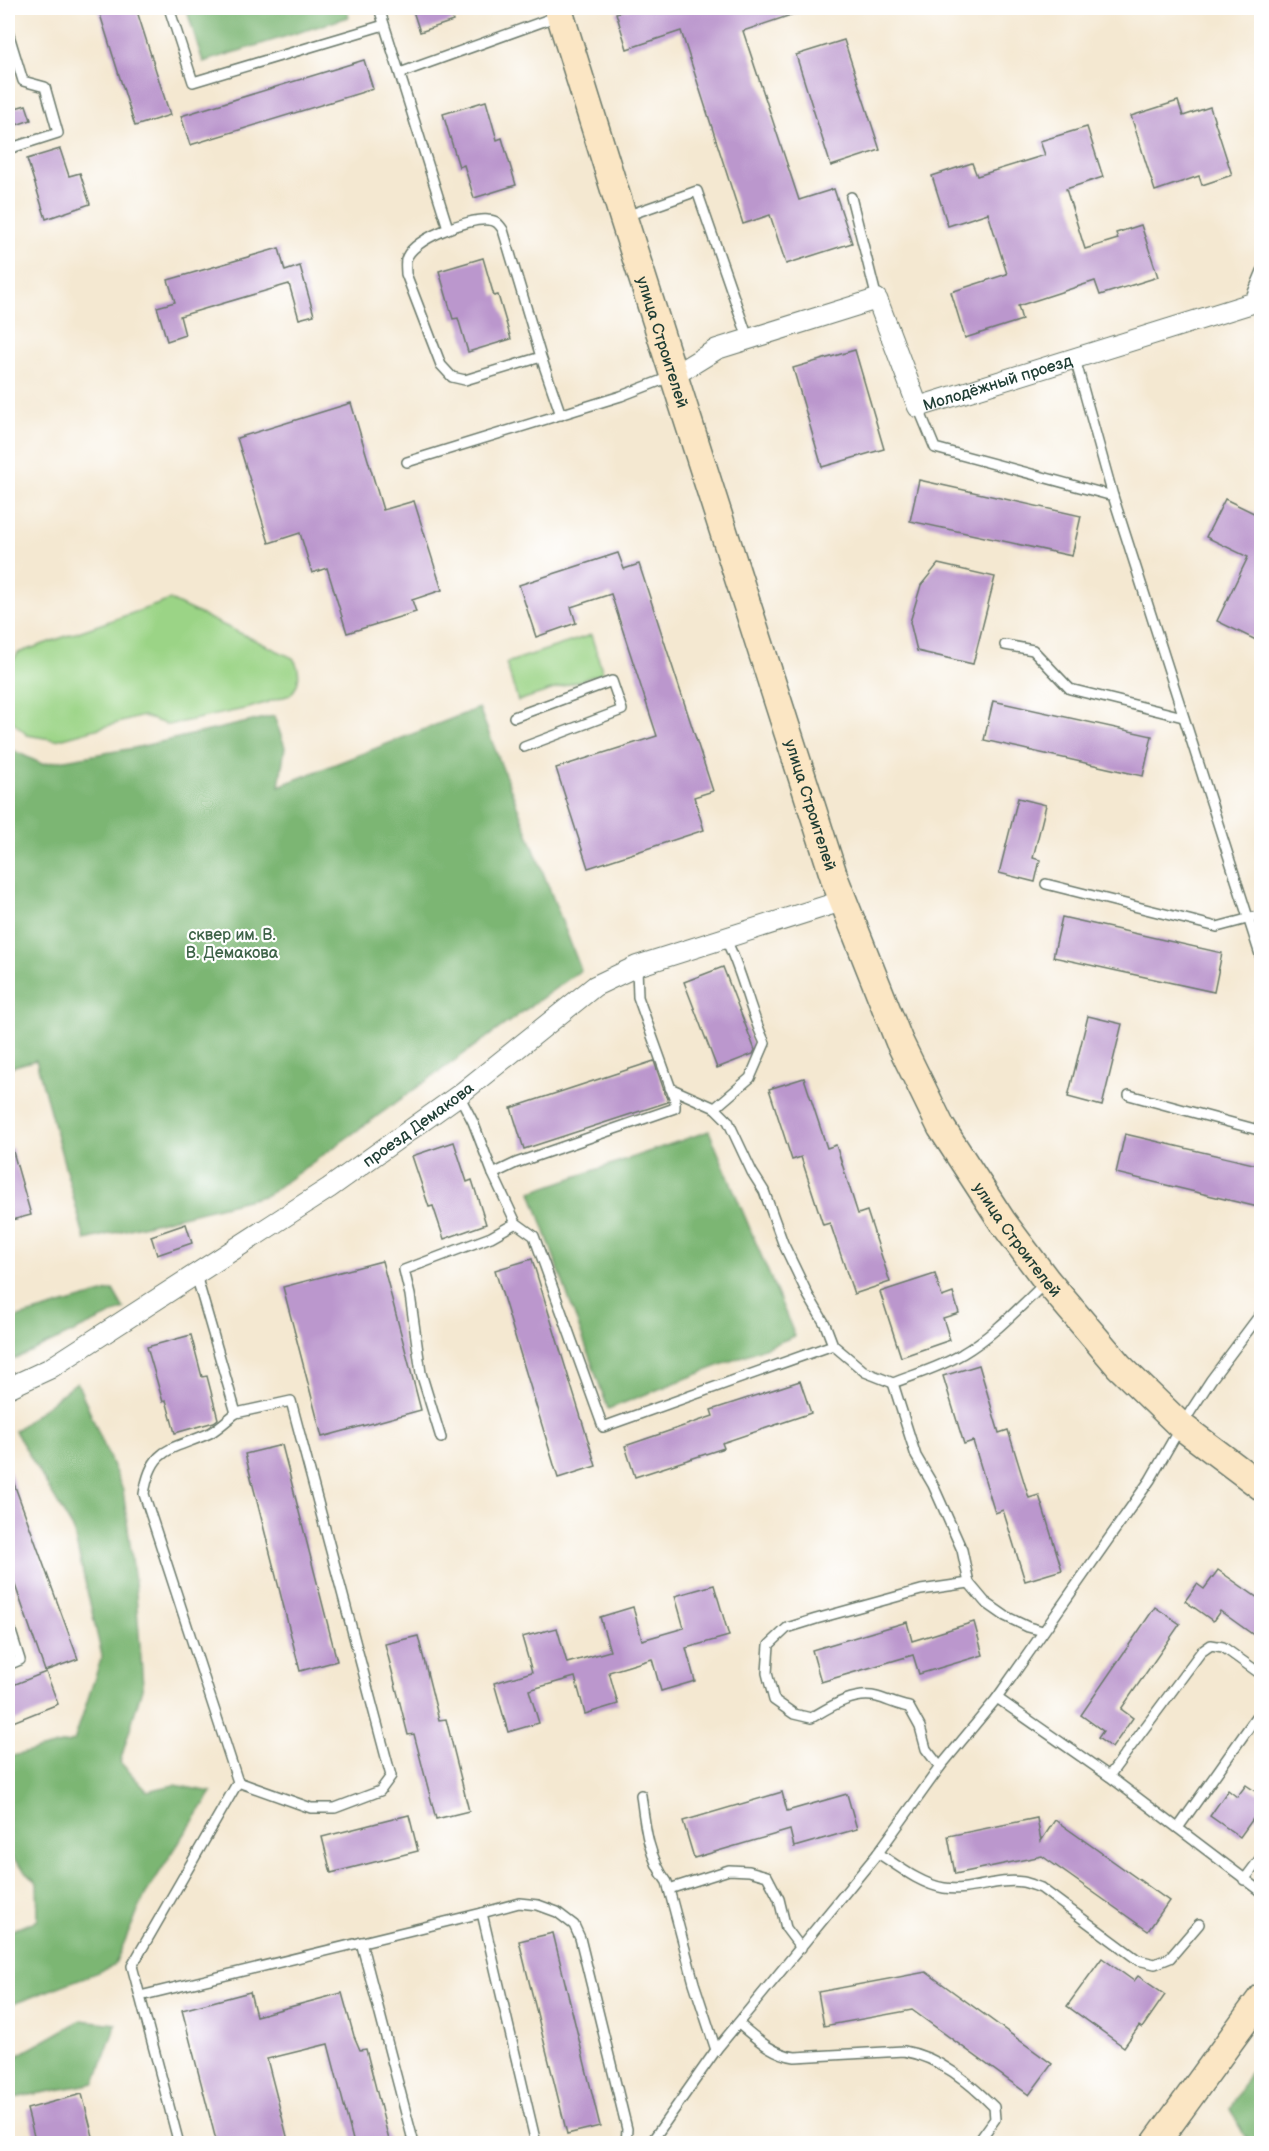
<svg xmlns="http://www.w3.org/2000/svg" width="1269" height="2151" font-family="'Balsamiq Sans',sans-serif">
	<rect width="100%" height="100%" fill="#fff"/>
	<filter id="ink" filterUnits="userSpaceOnUse"><feTurbulence type="fractalNoise" baseFrequency=".0167" numOctaves="2"/><feDisplacementMap in="SourceGraphic" scale="12" xChannelSelector="R" yChannelSelector="G"/><feConvolveMatrix kernelMatrix="1 2 1 2 8 2 1 2 1" color-interpolation-filters="sRGB"/></filter>
	<filter id="wash" filterUnits="userSpaceOnUse"><feTurbulence type="fractalNoise" baseFrequency=".008" numOctaves="4" result="noise"/><feDisplacementMap in="SourceGraphic" scale="24" xChannelSelector="R" yChannelSelector="G"/><feGaussianBlur stdDeviation="1.35" result="paint"/><feColorMatrix in="noise" values="0 0 0 0 0 0 0 0 0 0 0 0 0 0 0 0 0 1.4 0 .05"/><feComposite in="paint" operator="in"/></filter>
	<g filter="url(#wash)">
		<rect width="100%" height="100%" fill="#f4e8d1"/>
		<!-- green -->
		<g fill="#9bd486" stroke="#5d885d" stroke-width="1.5">
			<path d="M170,600L293,658C301,670 301,684 290,695L249,708L168,725L143,716L56,740L27,735L8,717V668L18,653Z"/>
			<path d="M591,635L603,673L518,701L506,663Z"/>
		</g>
		<!-- forest -->
		<g fill="#7cb673" stroke="#4e7a54" stroke-width="1.5">
			<path d="M186,8H347L349,17L203,62Z"/>
			<path d="M479,708L581,970L267,1195L85,1240L36,1060L8,1068V748L42,764L134,748L274,716L285,747L279,786Z"/>
			<path d="M709,1131L795,1336L608,1409L531,1192Z"/>
			<path d="M113,1290L124,1309L8,1362V1320Z"/>
			<path d="M77,1382L123,1490L135,1582L143,1685L120,1762L147,1791L174,1785L212,1792L145,1895L114,1966L8,2006V1931H10L38,1920L37,1883L8,1854V1757L74,1741L102,1656L73,1529L15,1431Z"/>
			<path d="M81,2020L116,2024L95,2083L8,2099V2056H17Z"/>
			<path d="M1261,2069V2143C1244,2144 1238,2122 1230,2109L1249,2073Z"/>
		</g>
		<g id="blocks">
			<!-- building -->
			<g fill="#bb97cd">
				<path d="M98,8H136L170,115L135,126Z"/>
				<path d="M412,8H449L453,21L420,32Z"/>
				<path d="M633,8H806V10L743,31L799,200L834,189L852,243L786,264L770,215L743,224L681,31L627,49L616,13Z"/>
				<path d="M844,40L880,150L831,166L796,55Z"/>
				<path d="M364,60L373,89L190,145L181,116Z"/>
				<path d="M486,101L497,140L502,138L516,185L474,198L464,165L459,167L443,114Z"/>
				<path d="M1178,101L1183,116L1210,107L1232,175L1202,185L1199,176L1155,191L1131,116Z"/>
				<path d="M26,105L31,120L10,127L8,110Z"/>
				<path d="M1087,127L1103,177L1066,189L1085,249L1118,239L1116,233L1141,225L1158,277L1100,295L1095,281L1018,306L1022,320L965,338L951,292L1007,274L988,213L948,226L932,176L972,163L977,176L1045,155L1040,141Z"/>
				<path d="M60,149L69,176L80,173L90,204L46,219L27,159Z"/>
				<path d="M279,248L285,271L300,266L314,315L299,319L289,284L180,316L185,335L167,341L157,307L175,302L168,280Z"/>
				<path d="M483,258L494,296L498,295L511,339L468,352L458,318L453,319L439,271Z"/>
				<path d="M855,350L884,449L822,467L793,368Z"/>
				<path d="M351,403L383,510L414,501L442,590L412,600L416,612L347,633L327,568L312,573L300,533L269,543L237,438Z"/>
				<path d="M919,480L1081,516L1072,556L910,521Z"/>
				<path d="M1225,499L1262,517V643L1217,621L1248,557L1206,537Z"/>
				<path d="M618,553L624,569L639,564L713,791L694,797L704,830L588,868L556,768L657,736L611,594L571,607L576,623L536,637L519,585Z"/>
				<path d="M938,564L995,577L973,664L917,651L910,622L921,585Z"/>
				<path d="M993,701L1152,736L1143,776L984,740Z"/>
				<path d="M1018,798L1046,805L1033,858L1040,860L1035,882L999,873Z"/>
				<path d="M1062,917L1222,953L1214,992L1053,957Z"/>
				<path d="M723,967L755,1050L753,1054L717,1068L684,982Z"/>
				<path d="M1088,1016L1122,1024L1102,1106L1068,1097Z"/>
				<path d="M654,1061L668,1102L524,1149L511,1108Z"/>
				<path d="M804,1078L827,1148L836,1145L858,1214L867,1211L890,1282L854,1294L830,1223L823,1225L801,1157L792,1160L769,1089Z"/>
				<path d="M1125,1134L1262,1166V1208L1116,1173Z"/>
				<path d="M454,1142L467,1182L472,1180L486,1224L444,1239L433,1206L429,1207L412,1156Z"/>
				<path d="M8,1148H12L31,1215L8,1221Z"/>
				<path d="M186,1224L192,1243L157,1255L151,1236Z"/>
				<path d="M532,1259L596,1466L558,1478L495,1270Z"/>
				<path d="M382,1261L421,1410L322,1437L283,1287Z"/>
				<path d="M935,1274L942,1297L953,1293L959,1313L943,1318L950,1340L901,1357L880,1292Z"/>
				<path d="M191,1335L202,1377L207,1376L218,1419L214,1422L175,1433L166,1400L163,1402L147,1347Z"/>
				<path d="M979,1365L999,1433L1008,1430L1029,1498L1039,1495L1062,1570L1025,1581L1003,1510L995,1513L973,1441L964,1444L943,1376Z"/>
				<path d="M800,1381L811,1413L722,1443L724,1448L635,1477L625,1446L713,1416L711,1410Z"/>
				<path d="M282,1445L337,1661L300,1671L245,1454Z"/>
				<path d="M8,1470H9L78,1659L45,1671L8,1565Z"/>
				<path d="M1218,1570L1262,1601V1641L1220,1611L1213,1621L1185,1601L1197,1584L1204,1589Z"/>
				<path d="M714,1585L729,1636L686,1648L695,1681L661,1691L652,1659L609,1672L618,1704L585,1714L575,1677L529,1690L539,1723L508,1732L494,1683L532,1672L522,1637L557,1628L567,1663L610,1651L600,1617L633,1607L642,1640L684,1628L675,1596Z"/>
				<path d="M1155,1607L1180,1624L1121,1709L1133,1718L1112,1748L1098,1738L1103,1731L1081,1715Z"/>
				<path d="M907,1622L912,1641L974,1622L983,1655L919,1674L913,1655L821,1682L812,1650Z"/>
				<path d="M418,1636L439,1720L446,1719L469,1811L436,1819L414,1734L408,1735L385,1644Z"/>
				<path d="M46,1672L58,1704L8,1724V1687Z"/>
				<path d="M1246,1785L1262,1796V1820L1255,1816L1240,1837L1210,1816L1228,1790L1237,1797Z"/>
				<path d="M782,1792L787,1811L847,1794L857,1829L794,1847L790,1830L694,1858L683,1821Z"/>
				<path d="M409,1815L418,1851L331,1873L322,1837Z"/>
				<path d="M1037,1818L1041,1841L1055,1820L1169,1901L1148,1931L1042,1856L955,1874L948,1836Z"/>
				<path d="M553,1933L600,2126L567,2134L519,1941Z"/>
				<path d="M1102,1958L1134,1981L1138,1976L1165,1995L1142,2028L1139,2026L1124,2047L1067,2006Z"/>
				<path d="M926,1972L1052,2064L1029,2095L912,2010L824,2026L818,1992Z"/>
				<path d="M250,1992L256,2016L342,1993L354,2036L360,2050L366,2049L390,2144H354L328,2044L267,2059L289,2144H217L182,2010Z"/>
				<path d="M82,2094L95,2144H36L27,2109Z"/>
			</g>
		</g>
	</g>
	<g filter="url(#ink)">
		<use href="#blocks" fill-opacity="0" stroke="#6a796b" stroke-width="1.5"/>
		<g fill="none" stroke-linecap="round" stroke-linejoin="round">
			<defs>
				<g id="lane">
					<path d="M169,8L193,82L384,25"/>
					<path d="M379,8L448,228"/>
					<path d="M8,32L23,81L45,87L58,133L8,149"/>
					<path d="M400,73L558,16"/>
					<path d="M851,197L877,299"/>
					<path d="M626,216L697,191L748,338"/>
					<path d="M1249,302L1262,271"/>
					<path d="M541,357L503,230C499,224 496,220 488,220C469,218 411,239 406,260C405,264 406,270 406,274L441,365L452,377L465,380L541,357L561,415"/>
					<path d="M1075,359L1113,496L1262,961"/>
					<path d="M918,407L935,448L1113,496"/>
					<path d="M407,462L621,396L670,377"/>
					<path d="M1005,645L1033,650L1070,689L1183,717"/>
					<path d="M514,717L612,681L622,710L524,747"/>
					<path d="M1046,884L1217,927L1262,915"/>
					<path d="M459,1095L473,1122L493,1174L516,1163L675,1108V1100L638,997L637,966"/>
					<path d="M1129,1095L1262,1131"/>
					<path d="M715,1108L750,1078L765,1043C749,1010 743,973 726,940"/>
					<path d="M493,1174L516,1223L534,1236L603,1427L833,1345L825,1324L808,1295L783,1243L764,1191L752,1172L728,1121L715,1108L670,1088"/>
					<path d="M833,1345L865,1372L893,1383C916,1374 941,1367 962,1354C993,1336 1019,1308 1045,1283"/>
					<path d="M893,1383L916,1456L933,1485L962,1550L969,1583L985,1602L1005,1616L1028,1627L1043,1631"/>
					<path d="M236,1413L291,1401L391,1776L380,1791L335,1808H311L238,1782"/>
					<path d="M441,1438L421,1373L410,1295L404,1270L491,1237L516,1223"/>
					<path d="M8,1622L20,1660L8,1665"/>
					<path d="M997,1698L1109,1776L1262,1892"/>
					<path d="M940,1767L926,1749L920,1727L909,1707C897,1705 888,1700 877,1697C854,1691 830,1707 811,1718L794,1714L774,1700L767,1673L769,1645L787,1628L816,1619L921,1590L969,1583"/>
					<path d="M1109,1776L1201,1652L1211,1645L1223,1647L1262,1675"/>
					<path d="M641,1795C645,1826 648,1857 667,1882L694,1983L716,2050"/>
					<path d="M1178,1828L1262,1709"/>
					<path d="M878,1853C898,1866 920,1884 944,1888C971,1892 997,1878 1023,1882C1029,1883 1035,1886 1041,1888L1138,1960L1155,1964L1170,1958L1199,1924"/>
					<path d="M1244,1880L1262,1856"/>
					<path d="M669,1889L729,1870L749,1871L767,1876L779,1899L786,1928L801,1948"/>
					<path d="M482,1913L519,1903L538,1905L557,1912L574,1925L580,1938L627,2129L626,2144"/>
					<path d="M361,1942L414,2144"/>
					<path d="M140,1996L482,1913L535,2139L533,2144"/>
					<path d="M739,2024C756,2038 772,2054 795,2057L904,2051C939,2057 969,2082 994,2107L995,2119L977,2144"/>
					<path d="M179,2144L132,1966L238,1782L144,1494C152,1445 171,1451 210,1433C219,1428 228,1419 236,1413L196,1275"/>
					<path d="M650,2144L716,2050L878,1853L940,1767L997,1698L1150,1480L1181,1426L1211,1380L1262,1312"/>
				</g>
				<g id="street">
					<path id="s1" d="M673,376L717,349L877,299L918,407L1262,300"/>
					<path id="s2" d="M8,1388L49,1369L329,1188L459,1095L595,986L637,966L842,901"/>
				</g>
				<g id="secondary">
					<path id="s3" d="M558,8L623,217L835,880L899,1041L941,1127L1002,1221L1047,1281L1119,1366L1181,1426L1262,1487"/>
					<path d="M1155,2144L1262,1997"/>
				</g>
			</defs>
			<!-- lane casing -->
			<use href="#lane" stroke="#6a796b" stroke-width="12"/>
			<!-- street casing -->
			<use href="#street" stroke="#6a796b" stroke-width="22"/>
			<!-- secondary casing -->
			<use href="#secondary" stroke="#6a796b" stroke-width="30"/>
			<!-- lane -->
			<use href="#lane" stroke="#fff" stroke-width="9"/>
			<!-- street -->
			<use href="#street" stroke="#fff" stroke-width="20"/>
			<!-- secondary -->
			<use href="#secondary" stroke="#fbe6c4" stroke-width="27"/>
		</g>
	</g>
	<g text-anchor="middle" stroke-width="4.5" stroke-linejoin="round" paint-order="stroke">
		<!-- street labels -->
		<g font-size="16" fill="#1f3d34" stroke="#fff">
			<text dy="6" stroke="none"><textPath href="#s3" startOffset="350">улица Строителей</textPath></text>
			<text dy="6" stroke="none"><textPath href="#s1" startOffset="418">Молодёжный проезд</textPath></text>
			<text dy="6" stroke="none"><textPath href="#s3" startOffset="836">улица Строителей</textPath></text>
			<text dy="6" stroke="none"><textPath href="#s2" startOffset="488">проезд Демакова</textPath></text>
			<text dy="6" stroke="none"><textPath href="#s3" startOffset="1320">улица Строителей</textPath></text>
		</g>
		<!-- park labels -->
		<g font-size="16" fill="#3e6348" stroke="#fff">
			<text x="232" y="940">сквер им. В.<tspan x="232" dy="18">В. Демакова</tspan></text>
		</g>
	</g>
	<!-- margin -->
	<rect width="1269" height="2151" fill="none" stroke="#fff" stroke-width="30"/>
</svg>
